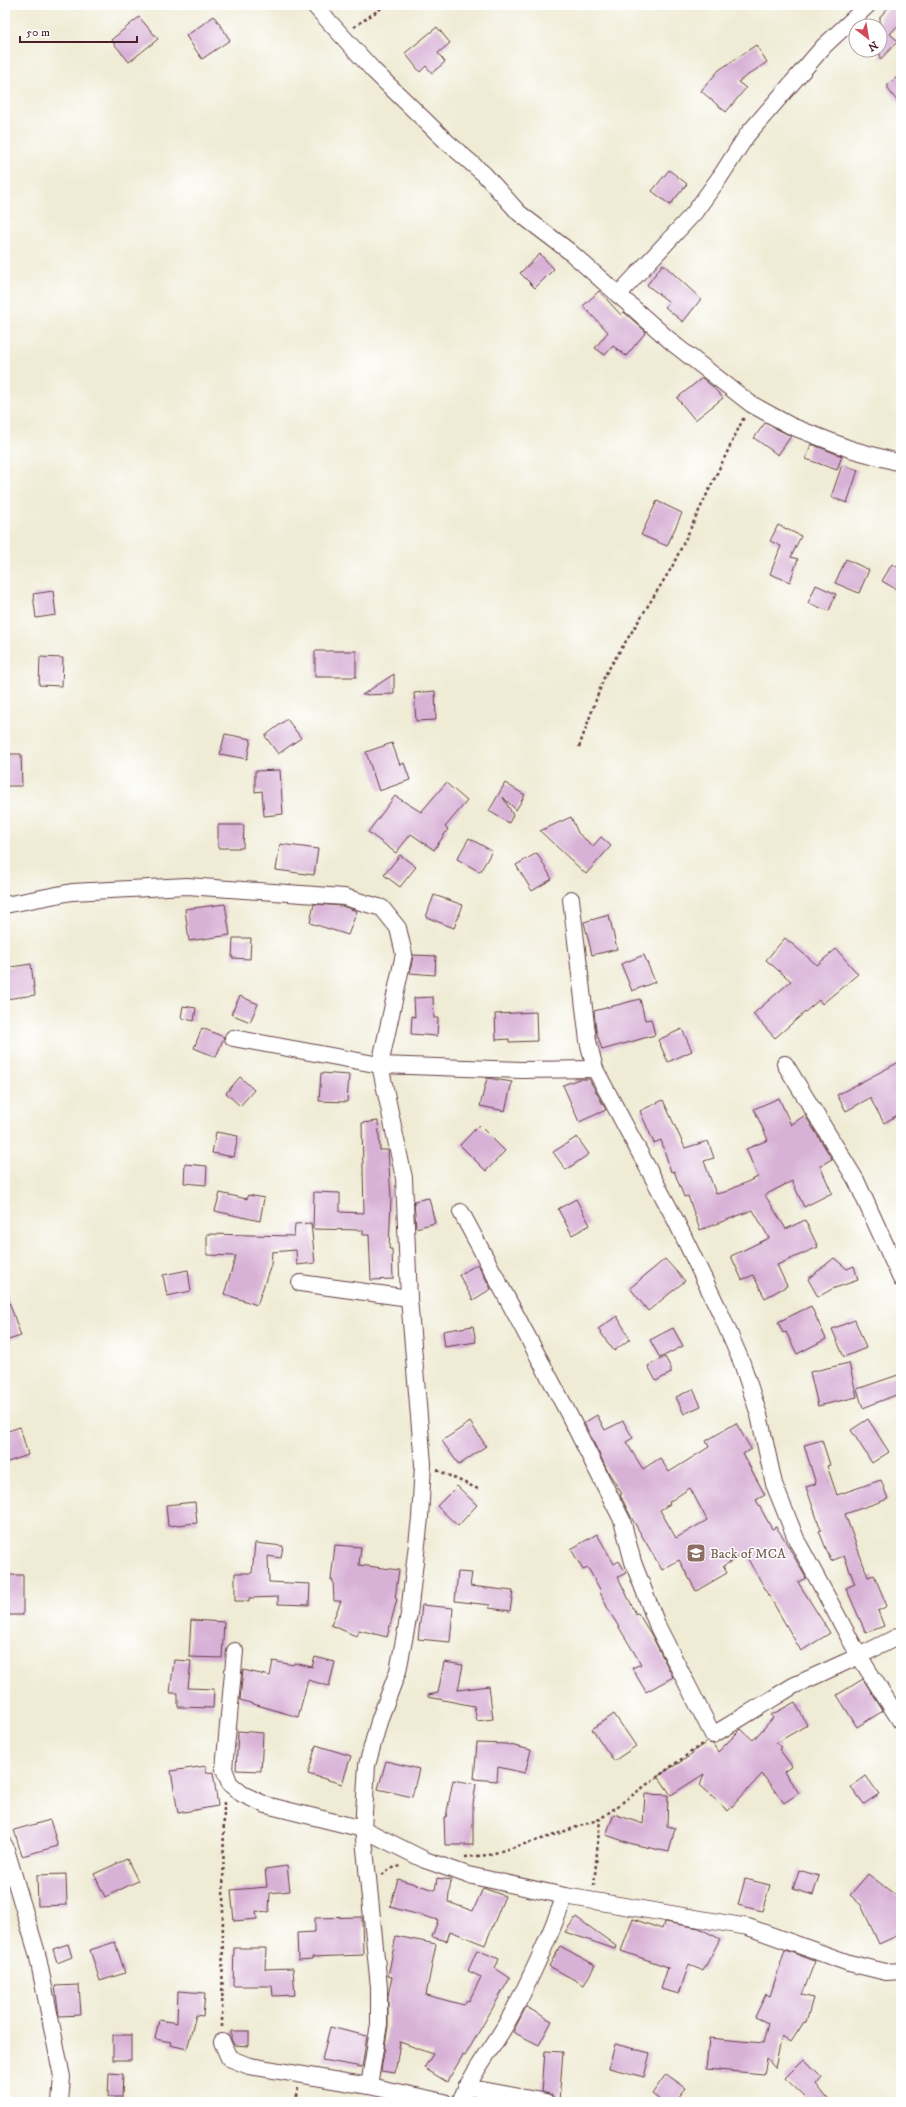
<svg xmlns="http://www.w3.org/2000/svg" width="906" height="2107" font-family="'IM FELL DW Pica',serif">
	<rect width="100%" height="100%" fill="#fff"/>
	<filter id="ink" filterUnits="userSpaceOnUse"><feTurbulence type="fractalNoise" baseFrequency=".025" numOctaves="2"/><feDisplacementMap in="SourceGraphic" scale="8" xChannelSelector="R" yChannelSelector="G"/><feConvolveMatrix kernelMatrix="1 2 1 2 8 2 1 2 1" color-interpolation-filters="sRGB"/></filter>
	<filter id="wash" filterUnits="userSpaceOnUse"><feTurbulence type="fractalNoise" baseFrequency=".012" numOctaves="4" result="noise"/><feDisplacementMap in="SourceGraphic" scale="16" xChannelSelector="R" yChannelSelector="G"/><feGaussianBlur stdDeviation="0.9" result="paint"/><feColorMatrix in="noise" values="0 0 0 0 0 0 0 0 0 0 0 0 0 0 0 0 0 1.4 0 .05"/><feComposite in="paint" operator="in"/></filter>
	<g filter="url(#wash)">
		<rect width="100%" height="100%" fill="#efebd4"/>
		<g id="blocks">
			<!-- building -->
			<g fill="#d8b1d6" fill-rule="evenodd">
				<path d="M891,5H901V22L890,34L898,41L880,60V17Z"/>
				<path d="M214,16L230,40L202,59L186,36Z"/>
				<path d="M139,17L158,39L129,62L111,40Z"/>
				<path d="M437,27L450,43L438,53L445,62L432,73L426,66L420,72L405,53Z"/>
				<path d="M756,45L767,62L738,82L746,88L726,112L701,91L719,70Z"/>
				<path d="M901,74V106L888,89V84Z"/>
				<path d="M669,170L687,184L670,205L652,191Z"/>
				<path d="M540,254L554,269L535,288L520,273Z"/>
				<path d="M663,264L701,299L683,322L665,307L669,302L647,285Z"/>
				<path d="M599,291L621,315L624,312L646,332L626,356L613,346L605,355L595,348L608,332L583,306Z"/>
				<path d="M702,378L713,387L723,398L695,420L677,398Z"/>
				<path d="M765,423L791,436L778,455L754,438Z"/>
				<path d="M811,444L842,456L837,470L806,459Z"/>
				<path d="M842,465L858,470L847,503L831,497Z"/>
				<path d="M657,501L682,513L667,546L641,535Z"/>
				<path d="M778,525L801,536L791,557L798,559L790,582L770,574L781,546L770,541Z"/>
				<path d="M846,559L869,570L859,593L835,583Z"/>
				<path d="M892,564L901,569V592L882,581Z"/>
				<path d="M816,585L836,594L829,611L808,603Z"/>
				<path d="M53,591L56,615L36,618L33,594Z"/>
				<rect x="315" y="651" width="41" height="26"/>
				<path d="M40,657L63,658L62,686L39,685Z"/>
				<path d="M394,674V694L362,695Z"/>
				<path d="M435,691L436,720L416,721L414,693Z"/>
				<path d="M287,719L301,738L278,754L265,736Z"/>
				<path d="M225,734L251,739L247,759L220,754Z"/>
				<path d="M392,743L400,765L404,763L410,780L379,791L366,752Z"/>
				<path d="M5,754H21L22,786H5Z"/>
				<path d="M280,770L283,814L264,816L262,791L255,792V771Z"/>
				<path d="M446,783L467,801L445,827L448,829L434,850L411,834L396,853L368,832L395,796L421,812Z"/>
				<path d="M505,783L525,795L516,810L503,797L513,815L509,823L489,811Z"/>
				<path d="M571,817L578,833L593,846L601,837L611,846L586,874L540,831Z"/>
				<path d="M218,825H244L243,848H218Z"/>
				<path d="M469,838L492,851L480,872L457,859Z"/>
				<path d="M280,844L318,849L314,875L276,870Z"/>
				<path d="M537,853L552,879L532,891L516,865Z"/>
				<path d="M400,855L416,867L400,887L384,875Z"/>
				<path d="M434,895L463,905L454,928L426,917Z"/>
				<path d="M225,904L230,935L189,941L185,909Z"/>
				<path d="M314,904L342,906L357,911L348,935L310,923Z"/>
				<path d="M609,915L617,949L592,955L584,922Z"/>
				<path d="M233,938H251L250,959L232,958Z"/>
				<path d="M785,938L817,965L836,949L858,974L822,1004L819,1000L775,1038L753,1014L791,981L766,960Z"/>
				<path d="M413,955L436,956L435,975L410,973Z"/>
				<path d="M644,955L655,982L632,991L621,964Z"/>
				<path d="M31,964L35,995L5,999V968Z"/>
				<path d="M240,996L258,1004L250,1022L231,1014Z"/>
				<path d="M433,997L434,1018H438L437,1036L411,1034L412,1016L415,1017L414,998Z"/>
				<path d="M640,999L645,1020L651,1019L655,1035L602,1050L596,1030L594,1011Z"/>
				<path d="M183,1006L196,1008L194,1021L181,1018Z"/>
				<path d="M536,1012L537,1041L509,1042V1039L496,1040L495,1014Z"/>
				<path d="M202,1028L224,1037L216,1057L194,1048Z"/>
				<path d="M682,1029L692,1051L668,1062L658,1040Z"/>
				<path d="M901,1061V1113L884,1123L870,1098L846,1111L837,1095Z"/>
				<path d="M321,1073L349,1075L347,1102L319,1101Z"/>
				<path d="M240,1077L254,1090L240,1106L226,1093Z"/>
				<path d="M487,1078L512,1082L505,1111L480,1106Z"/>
				<path d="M579,1079H589L606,1110L579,1122L563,1085Z"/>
				<path d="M779,1098L791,1125L805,1115L832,1159L820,1166L832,1193L804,1207L792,1181L765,1195L786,1229L805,1220L818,1247L777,1265L787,1286L765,1298L753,1275L742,1280L731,1256L769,1238L753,1210L700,1230L688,1196L684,1197L674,1171L671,1172L661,1140L654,1143L640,1111L663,1100L685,1148L708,1141L714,1158L704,1161L716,1194L725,1192L758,1177L746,1149L768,1140L754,1109Z"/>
				<path d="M378,1121L380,1150H388L391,1198L389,1249H392L393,1279L371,1280L369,1235H363V1230L313,1229L314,1192L340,1193V1212L364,1213L362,1123Z"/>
				<path d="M479,1125L505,1151L486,1171L460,1145Z"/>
				<path d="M216,1132L238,1136L234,1157L212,1153Z"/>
				<path d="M577,1137L589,1154L566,1170L553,1152Z"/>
				<path d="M185,1164L207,1166L206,1185L184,1183Z"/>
				<path d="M220,1193L247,1199L248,1195L264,1198L260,1221L215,1211Z"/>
				<path d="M429,1198L435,1223L416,1228L414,1201Z"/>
				<path d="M576,1199L590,1225L572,1235L558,1209Z"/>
				<path d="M311,1223L315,1263L297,1265L296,1250L272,1252L271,1265L257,1305L224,1294L236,1256L207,1255V1234L294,1236L295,1224Z"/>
				<path d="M834,1258L847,1269L854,1266L858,1280L832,1289L818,1297L808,1279Z"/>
				<path d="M665,1259L685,1281L648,1311L630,1288Z"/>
				<path d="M478,1264L491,1289L473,1300L459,1275Z"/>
				<path d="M188,1270L191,1291L167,1296L163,1275Z"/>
				<path d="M5,1296H7L21,1336L5,1341Z"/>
				<path d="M811,1306L826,1339L797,1354L786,1332L783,1333L778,1322Z"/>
				<path d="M617,1316L630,1339L614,1351L598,1329Z"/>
				<path d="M855,1320L866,1348L844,1357L832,1329Z"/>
				<path d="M473,1326L476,1342L445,1347L443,1331Z"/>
				<path d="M673,1328L683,1346L660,1358L650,1340Z"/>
				<path d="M665,1357L671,1368V1373L656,1381L648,1366Z"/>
				<path d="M849,1363L857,1397L818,1406L810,1372Z"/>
				<path d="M901,1374V1393L863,1408L857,1389Z"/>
				<path d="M693,1389L701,1406L684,1414L676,1397Z"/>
				<path d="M597,1415L605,1430L623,1421L633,1438L626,1442L643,1469L660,1458L669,1472L709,1447L706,1441L736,1423L751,1449L743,1454L765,1495L756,1500L772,1529L776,1527L783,1537L805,1576L806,1578L798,1582L830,1633L801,1651L745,1554L723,1566L727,1573L696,1591L679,1560L662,1570L631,1517L620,1495L622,1494L607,1470L584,1423ZM690,1488L707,1520L676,1538L660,1510L670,1504L669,1502Z"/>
				<path d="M868,1419L889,1452L872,1463L851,1430Z"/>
				<path d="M470,1422L486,1446L459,1465L442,1441Z"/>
				<path d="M20,1427L28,1455L5,1463V1432Z"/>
				<path d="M822,1440L830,1465L827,1466L837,1495L881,1480L888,1499L845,1514L868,1577L874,1575L887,1606L878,1611L884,1626L866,1633L846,1588L855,1584L844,1556L831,1561L819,1531L821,1530L806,1487L816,1484L804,1445Z"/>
				<path d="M457,1486L477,1505L458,1526L437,1506Z"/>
				<path d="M195,1502L197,1523L168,1526L166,1505Z"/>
				<path d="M597,1534L614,1564L619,1561L626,1573L618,1577L636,1614L638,1613L652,1636L673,1677L646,1692L632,1668L641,1664L608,1609L600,1592L601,1591L588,1568L583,1570L571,1549Z"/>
				<path d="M255,1543L283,1546L281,1558L268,1556L269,1582L310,1584L309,1605L278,1604V1597L249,1598V1601H235V1573H252Z"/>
				<path d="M335,1545L361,1547L359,1565L399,1570L395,1598L397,1599L387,1637L359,1630L356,1636L331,1625L341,1601H334L333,1580H331Z"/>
				<path d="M458,1572L472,1573L470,1586L513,1591L510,1611L489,1608L490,1605L455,1601Z"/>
				<rect x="5" y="1575" width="18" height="40"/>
				<path d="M422,1605L453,1608L450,1642L418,1639Z"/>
				<path d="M191,1620L224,1622L222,1658L189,1657Z"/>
				<path d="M315,1657L335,1662L329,1686L308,1680L298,1717L240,1700L243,1670L270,1676L273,1661L293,1665L294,1663L312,1667Z"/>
				<path d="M174,1660L191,1661L188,1688L214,1689L213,1708L178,1707V1693H170Z"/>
				<path d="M444,1662L463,1665L458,1690L489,1686L493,1719L477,1721L474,1706L428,1697V1695L438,1693Z"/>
				<path d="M863,1679L883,1711L857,1727L837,1695Z"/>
				<path d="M795,1702L807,1725L776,1743L781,1747L779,1749L792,1766L784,1772L799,1793L784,1803L762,1774L728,1811L700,1786L704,1774L671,1795L658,1776L693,1754L692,1752L707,1742L713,1744L718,1752L741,1729L753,1740L773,1718L771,1715Z"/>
				<path d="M614,1714L636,1746L614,1761L592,1729Z"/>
				<path d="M238,1731L263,1733L261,1771L236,1770Z"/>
				<path d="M477,1743L506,1744L531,1750L525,1773L498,1767L497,1781L474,1779Z"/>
				<path d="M316,1745L351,1756L342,1784L308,1774Z"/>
				<path d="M386,1761L419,1769L412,1797L378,1789Z"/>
				<path d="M206,1766V1773L213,1772L218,1806L178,1813L171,1771Z"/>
				<path d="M866,1776L879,1794L864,1804L851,1787Z"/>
				<path d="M453,1780L476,1784L473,1804V1845H445L444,1817H446Z"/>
				<path d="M645,1794L668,1795L667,1826L675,1828L669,1852L632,1844L606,1835L614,1814L643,1824Z"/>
				<path d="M50,1820L58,1846L22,1856L14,1830Z"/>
				<path d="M127,1859L138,1881L105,1897L94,1874Z"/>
				<path d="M287,1866L290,1891L270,1893L269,1912L256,1911L257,1919L234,1921L231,1890L267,1887L265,1869Z"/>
				<path d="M799,1870L819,1876L813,1895L793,1889Z"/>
				<path d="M66,1874L67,1905L38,1906L37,1875Z"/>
				<path d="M868,1874L898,1897L901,1904V1934L879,1944L861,1905L850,1895Z"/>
				<path d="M437,1878L451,1880L448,1902L473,1911L483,1888L505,1896L485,1945L450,1931L447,1941L432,1937L438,1920L390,1907L398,1879L435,1890Z"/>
				<path d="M745,1879L770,1885L762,1911L738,1905Z"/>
				<path d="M362,1917L363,1955L312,1957V1959L298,1960L297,1933L315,1932V1918Z"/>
				<path d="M576,1917L616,1946L615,1949L565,1932Z"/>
				<path d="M633,1919L662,1929L664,1922L699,1928L720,1939L703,1971L689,1964L679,1994L661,1989L668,1967L621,1951Z"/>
				<path d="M396,1936L436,1944L426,1995L464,2005L467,2000L469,2001L481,1977L468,1971L477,1950L499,1959L495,1968L510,1978L465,2056L463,2055L447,2082L424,2068L433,2054L400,2042L395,2073L381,2071L388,2026V1996L392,1977L388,1976Z"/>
				<path d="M115,1942L125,1973L100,1981L90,1950Z"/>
				<path d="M68,1944L72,1957L57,1963L53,1949Z"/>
				<path d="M560,1946L595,1965L584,1985L549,1966Z"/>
				<path d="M234,1948H266L265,1969L293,1968L295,1995L273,1996L272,1986H233Z"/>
				<path d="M785,1950L815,1961L802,1995L813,1998L806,2023L804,2022L791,2042L782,2036L775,2068L767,2059L764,2074L706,2069L709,2038L763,2043L768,2023L755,2017L766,1994L770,1996Z"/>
				<path d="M79,1985L81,2015L59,2016L55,1986Z"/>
				<path d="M178,1991L205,1993L203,2016L196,2015L187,2049L170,2045L171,2042L155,2039L159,2020L177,2023Z"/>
				<path d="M526,2007L552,2021L539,2045L513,2032Z"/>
				<path d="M330,2027L367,2036L362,2067L322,2060Z"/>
				<path d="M231,2031H249V2046L234,2045L231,2039Z"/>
				<rect x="113" y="2035" width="18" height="25"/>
				<path d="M615,2044L650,2053L644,2077L609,2068Z"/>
				<path d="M545,2051L563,2052L559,2102H555L552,2095L542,2092Z"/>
				<path d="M804,2059L822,2077L816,2084L830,2102H810L785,2078Z"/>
				<path d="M109,2073L123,2074L122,2097H108Z"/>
				<path d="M666,2074L686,2088L675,2102H663L652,2094Z"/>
			</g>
		</g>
	</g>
	<g filter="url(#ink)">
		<use href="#blocks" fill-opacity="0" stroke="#633e44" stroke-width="1"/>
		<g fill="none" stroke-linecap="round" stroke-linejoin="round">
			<defs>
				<g id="minor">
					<path d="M314,5L374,71L447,142L484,174L519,213L569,251L675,345L751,404L791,426L850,449L901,463"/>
					<path d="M618,295L694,213L720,177L747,135L824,46L868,5"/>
					<path d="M571,899L588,1041L595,1069L675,1219L720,1312L742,1363L759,1415L774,1484L797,1541L859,1656L901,1722"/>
					<path d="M5,905L72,892L187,886L344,897L382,908L398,928L404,954L380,1065L404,1178L409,1298L423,1464L420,1518L409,1614L398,1671L380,1718L367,1765L363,1829L379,1987V2024L369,2086"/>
					<path d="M233,1038L380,1065L521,1070L595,1069"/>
					<path d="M785,1064L856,1180L901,1279"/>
					<path d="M461,1212L564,1405L622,1520L633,1562L658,1627L713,1735L793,1686L859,1656L901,1635"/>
					<path d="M300,1283L409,1298"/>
					<path d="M235,1651L224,1769L230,1784L242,1794L266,1805L363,1829L425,1860L468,1875L565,1896L748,1927L849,1963L886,1972L901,1971"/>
					<path d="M5,1846L37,1953L62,2077L60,2102"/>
					<path d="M222,2042L229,2058L249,2066L369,2086L444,2102"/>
					<path d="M466,2087L546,2102"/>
					<path d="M460,2102C471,2074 490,2052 505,2026C529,1984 548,1940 565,1896"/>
				</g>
			</defs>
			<!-- minor casing -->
			<use href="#minor" stroke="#633e44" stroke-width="18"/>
			<!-- path -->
			<g stroke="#633e44" stroke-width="2.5" stroke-dasharray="3 3" stroke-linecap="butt">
				<path d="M354,27L386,5"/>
				<path d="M579,747L605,675L672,567L744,417"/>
				<path d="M437,1470L480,1490"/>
				<path d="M465,1857L488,1855L548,1837L600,1819L702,1744"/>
				<path d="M382,1875L389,1869L401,1866"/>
				<path d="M594,1886L600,1819"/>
				<path d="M222,2027L224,1800"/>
				<path d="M294,2102L298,2088"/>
			</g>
			<!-- minor -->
			<use href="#minor" stroke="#fff" stroke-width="16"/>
		</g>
	</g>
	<!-- icons -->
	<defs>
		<symbol id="school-square" viewBox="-11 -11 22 22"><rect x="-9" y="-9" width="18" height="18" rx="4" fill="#8d6e63" stroke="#fff"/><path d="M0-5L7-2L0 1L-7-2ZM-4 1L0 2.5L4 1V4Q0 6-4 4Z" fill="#fff"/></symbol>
	</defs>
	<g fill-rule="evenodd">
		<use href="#school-square" x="685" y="1542" width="22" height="22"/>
	</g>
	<g text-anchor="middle" stroke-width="3" stroke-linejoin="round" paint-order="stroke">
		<!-- education labels -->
		<g font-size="14" fill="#785e54" stroke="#fff" text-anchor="start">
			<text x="710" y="1558">Back of MCA</text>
		</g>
	</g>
	<!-- margin -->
	<rect width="906" height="2107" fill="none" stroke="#fff" stroke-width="20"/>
	<!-- north arrow -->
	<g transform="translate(868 38) rotate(149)"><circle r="19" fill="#ffffff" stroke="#b7a5aa"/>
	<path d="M0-3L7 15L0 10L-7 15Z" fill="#d1495b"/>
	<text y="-6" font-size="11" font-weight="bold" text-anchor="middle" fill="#4a1f2b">N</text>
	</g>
	<!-- scale -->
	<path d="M20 36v6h117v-6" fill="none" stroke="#4a1f2b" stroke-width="2"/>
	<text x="26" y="36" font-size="12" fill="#4a1f2b" stroke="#ffffff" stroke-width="3" paint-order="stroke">50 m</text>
</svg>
